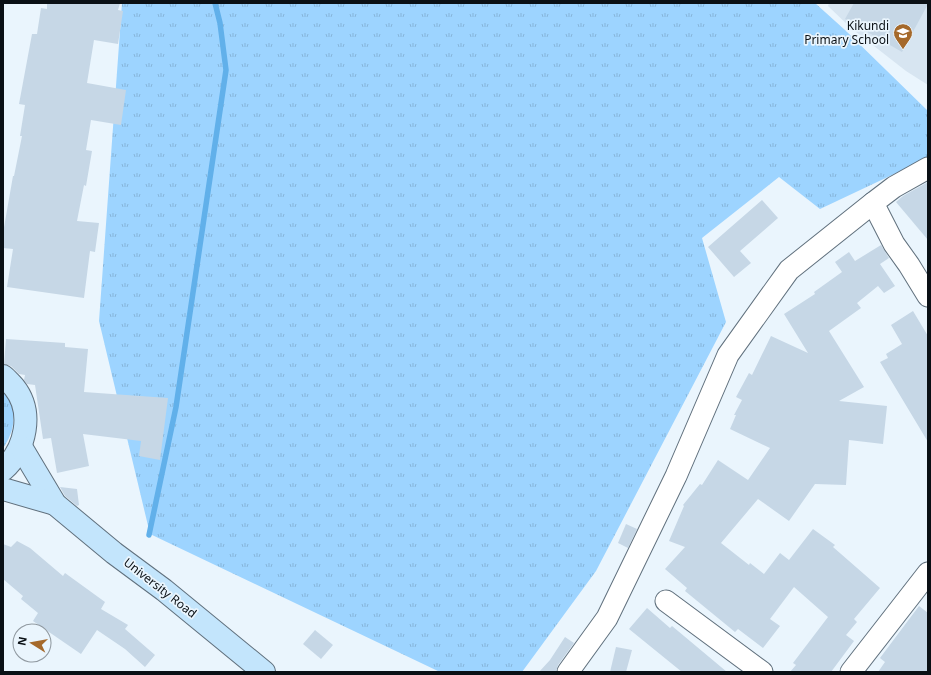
<svg xmlns="http://www.w3.org/2000/svg" width="931" height="675" font-family="'Noto Sans',sans-serif">
	<defs>
		<pattern id="grass-tufts" width="24" height="20" patternUnits="userSpaceOnUse"><rect width="24" height="20" fill="#9dd4ff"/><path d="M3 7l-1-3M5 7V3M7 7l1-3M15 17l-1-3M17 17v-4M19 17l1-3" fill="none" stroke="#86b5da"/></pattern>
	</defs>
	<rect width="100%" height="100%" fill="#eaf5fd"/>
	<!-- built -->
	<path fill="#d7e5f1" d="M829,3H928V85L906,71L851,28L828,6Z"/>
	<!-- grass -->
	<g fill="url(#grass-tufts)">
		<path d="M122,3H815L845,30L928,111V158L820,209L779,177L702,238L726,322L596,571L522,672H440L150,534L99,321Z"/>
		<path d="M3,391C19,407 15,432 3,448Z"/>
	</g>
	<g fill="none" stroke-linecap="round" stroke-linejoin="round">
		<!-- stream -->
		<path stroke="#61b0ea" stroke-width="5.5" d="M149,535L176,407L226,70L220,23L215,3"/>
	</g>
	<!-- building -->
	<g fill="#c6d7e6">
		<path d="M47,3H120L118,10L123,11L118,44L94,40L87,83L126,90L121,125L91,120L86,150L92,151L86,186L84,185L77,221L99,223L95,252L90,251L84,298L7,287L13,249L3,248V233L13,176H14L22,136H20L25,105L19,104L32,34H37L41,8L47,9Z"/>
		<path d="M854,3H928V4L902,52L845,19Z"/>
		<path d="M928,182V240L896,202L903,196Z"/>
		<path d="M762,200L778,218L740,251L751,263L734,277L708,247Z"/>
		<path d="M881,245L889,258L880,264L895,286L884,293L878,286L857,303L861,308L829,331L864,387L839,401L887,406L883,444L849,440L846,485L815,484L789,521L758,499L721,543L749,565L750,563L764,574L780,553L789,560L813,529L835,545L833,547L880,588L854,619L857,622L846,635L854,641L831,672H790L796,665L793,663L828,617L794,587L770,619L780,626L763,648L738,629L735,632L685,591L687,588L665,569L685,547L669,541L684,506L683,505L700,484L702,485L718,460L748,480L770,448L730,429L736,415H734L742,400L736,397L749,373L752,375L771,336L808,353L784,314L815,294L814,292L842,272L835,262L849,252L855,261Z"/>
		<path d="M913,311L928,336V442L880,362L888,358L886,354L902,344L891,325Z"/>
		<path d="M6,339L65,343V347L88,349L84,392L168,398L160,460L139,456L141,441L83,434L89,466L57,473L51,438L43,439L35,385L27,384L24,380L25,375L19,374L11,366L4,364Z"/>
		<path d="M60,487L77,489L79,505L77,506L65,496Z"/>
		<path d="M626,524L637,529L628,548L618,543Z"/>
		<path d="M17,541L30,548L63,576L65,573L105,602L101,609L128,625L125,629L155,655L145,667L125,649L97,630L81,654L33,621L38,613L21,599L23,596L3,579V544L11,547Z"/>
		<path d="M919,606L928,613V672H878L885,662L880,658Z"/>
		<path d="M647,608L670,628L672,626L727,672H682L629,629Z"/>
		<path d="M315,630L333,645L321,659L303,644Z"/>
		<path d="M565,637L574,643L558,665L556,672H539L550,660Z"/>
		<path d="M616,647L632,650L626,672H610Z"/>
	</g>
	<g fill="none" stroke-linecap="round" stroke-linejoin="round">
		<defs>
			<g id="minor">
				<path d="M928,168L894,187L873,203L894,244L909,265L928,296"/>
				<path d="M666,601L762,672"/>
				<path d="M568,672L607,618L676,476L728,355L789,270L873,203"/>
				<path d="M851,672L928,573"/>
			</g>
			<g id="secondary">
				<path d="M3,376C7,379 10,383 14,387C34,412 26,449 3,470"/>
				<path d="M21,447L55,504L114,553L164,590L264,672"/>
				<path d="M3,489L55,504"/>
			</g>
		</defs>
		<!-- minor casing -->
		<use href="#minor" stroke="#60707d" stroke-width="23"/>
		<!-- secondary casing -->
		<use href="#secondary" stroke="#60707d" stroke-width="24"/>
		<!-- minor -->
		<use href="#minor" stroke="#fff" stroke-width="21"/>
		<!-- secondary -->
		<use href="#secondary" stroke="#c3e5fc" stroke-width="22"/>
	</g>
	<!-- icons -->
	<defs>
		<symbol id="school-pin" viewBox="-11 -11 22 30"><path d="M0 17L-7.5 6A9.5 9.5 0 1 1 7.5 6Z" fill="#a5692b" stroke="#eaf5fd"/><path d="M0-5L7-2L0 1L-7-2ZM-4 1L0 2.5L4 1V4Q0 6-4 4Z" fill="#fff"/></symbol>
	</defs>
	<g fill-rule="evenodd">
		<use href="#school-pin" x="892" y="22" width="22" height="30"/>
	</g>
	<g text-anchor="middle" stroke-width="3.5" stroke-linejoin="round" paint-order="stroke">
		<!-- poi labels -->
		<g font-size="12" fill="#0a1015" stroke="#eaf5fd" text-anchor="end">
			<text x="889" y="30">Kikundi<tspan x="889" dy="14">Primary School</tspan></text>
		</g>
		<!-- street labels -->
		<g font-size="12" fill="#0a1015" stroke="#eaf5fd">
			<text transform="translate(160 588) rotate(38)" y="4">University Road</text>
		</g>
	</g>
	<!-- border -->
	<rect width="931" height="675" fill="none" stroke="#0a1015" stroke-width="8"/>
	<!-- north arrow -->
	<g transform="translate(32 643) rotate(281)"><circle r="19" fill="#eaf5fd" stroke="#9099a0"/>
	<path d="M0-3L7 15L0 10L-7 15Z" fill="#a5692b"/>
	<text y="-6" font-size="11" font-weight="bold" text-anchor="middle" fill="#0a1015">N</text>
	</g>
</svg>
